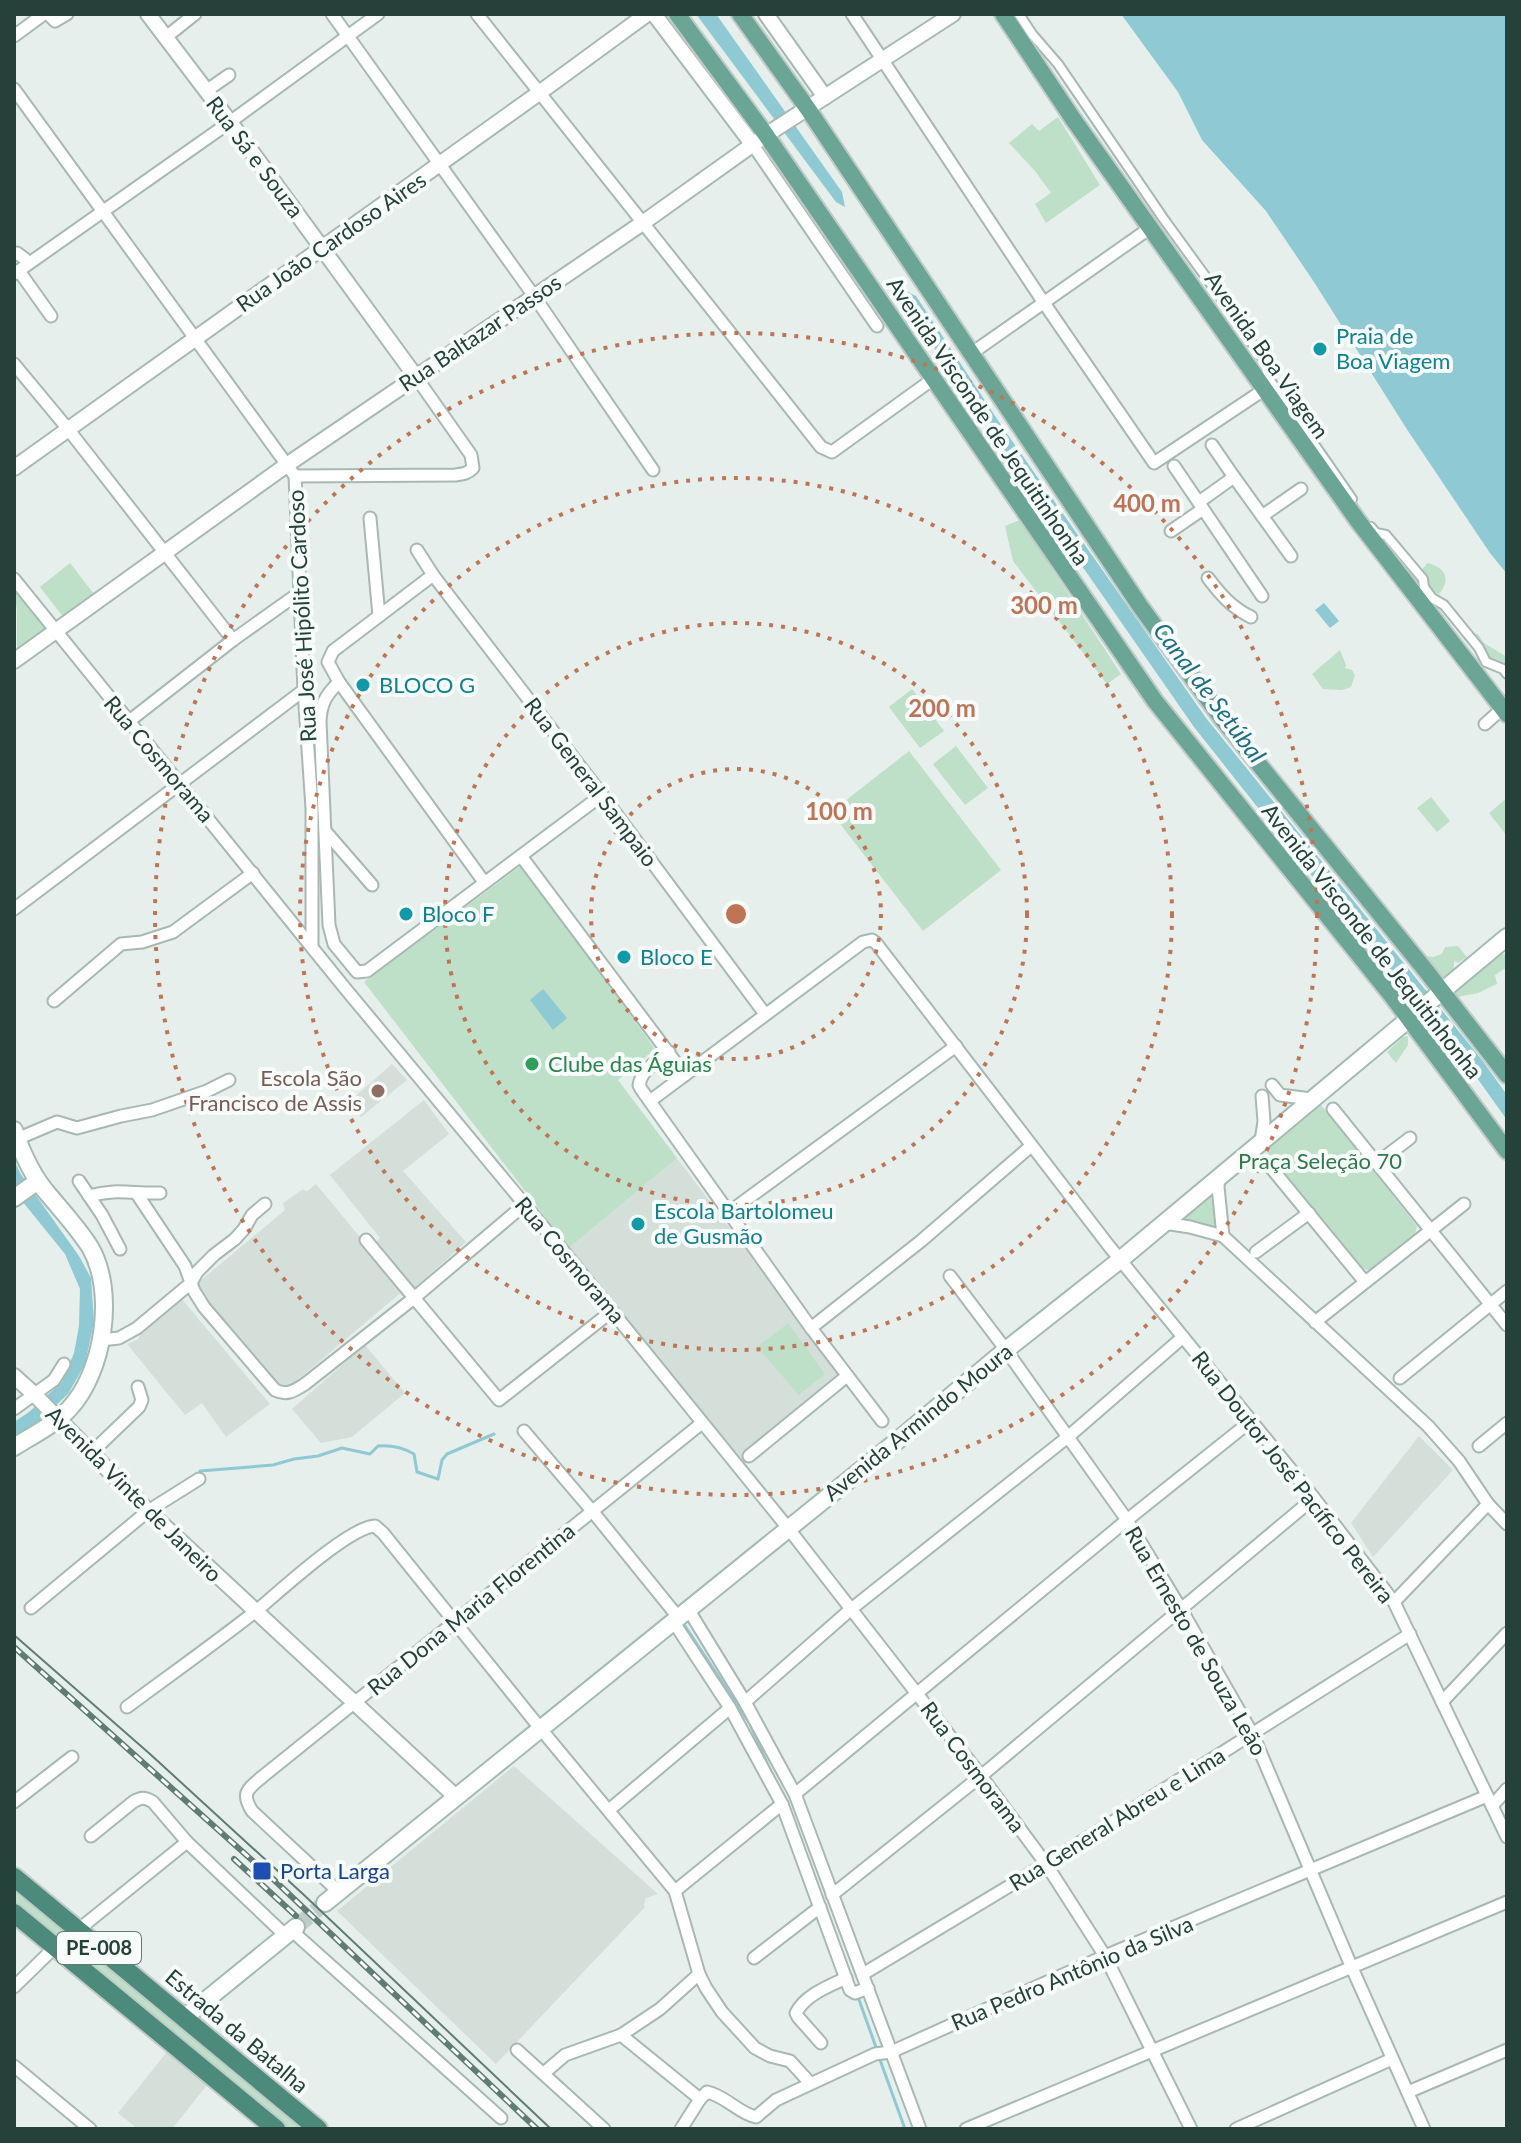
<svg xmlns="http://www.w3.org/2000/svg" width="1521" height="2143" font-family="Lato,sans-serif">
	<rect width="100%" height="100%" fill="#e6efeb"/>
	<!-- built -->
	<g fill="#d4dfda">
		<path d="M392,1064L407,1080L361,1117L349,1102Z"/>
		<path d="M424,1100L449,1134L403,1171L466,1242L412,1290L374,1244L380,1238L330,1175Z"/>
		<path d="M677,1158L842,1377L742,1459L569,1248Z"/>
		<path d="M316,1184L404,1290L288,1388L271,1383L194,1286L285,1210L283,1203L303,1189L306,1192Z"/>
		<path d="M180,1297L270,1404L226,1437L202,1403L185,1415L127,1344L138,1339L144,1326Z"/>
		<path d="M365,1345L405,1393L352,1437L321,1443L292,1409Z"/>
		<path d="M1419,1436L1453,1470L1373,1557L1351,1523Z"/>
		<path d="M514,1766L658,1894L646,1898L644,1904L645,1907L496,2064L337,1911Z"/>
		<path d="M167,2052L207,2085L172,2129H138L118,2113Z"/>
	</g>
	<!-- green -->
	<g fill="#bfe0c8">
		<path d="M1058,117L1100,185L1046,223L1035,204L1051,193L1035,171L1009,143L1032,124L1039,131Z"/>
		<path d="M1020,520L1121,674L1107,684L1013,561L1005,526Z"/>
		<path d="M70,563L94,594L64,618L40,587Z"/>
		<path d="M1427,563C1446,567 1451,580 1439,594L1430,591L1420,573Z"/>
		<path d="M14,590L47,629L20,650L17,649V610Z"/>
		<path d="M1471,634H1478L1484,643L1507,657V672L1489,661Z"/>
		<path d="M1340,650L1346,665L1345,668L1352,670L1355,675L1351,687L1342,690L1323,689L1312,674Z"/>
		<path d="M912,689L944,731L920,748L889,707Z"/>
		<path d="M956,746L988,788L965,805L933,764Z"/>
		<path d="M909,751L1001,870L923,931L831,812Z"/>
		<path d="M1431,797L1450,821L1437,832L1417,808Z"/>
		<path d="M1507,798V836L1489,813Z"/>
		<path d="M522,865L655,1049L618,1080L677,1158L569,1248L364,982Z"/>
		<path d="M1458,946L1467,957L1458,963L1454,961V969L1438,982L1421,956L1433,957L1442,954L1445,947Z"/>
		<path d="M1499,953L1507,955V967L1495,975L1497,984L1478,993L1457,997L1454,986Z"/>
		<path d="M1408,1036V1045L1396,1063L1387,1052L1403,1037Z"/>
		<path d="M1321,1105L1417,1226L1415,1234L1371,1269L1366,1270L1361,1266L1267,1152V1149Z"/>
		<path d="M1210,1191L1216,1226L1214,1229L1178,1219Z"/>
		<path d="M788,1323L825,1374L799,1395L757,1347Z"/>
		<path d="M14,1885L309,2129H282L14,1907Z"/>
	</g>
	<!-- water -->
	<g fill="#8ec9d4">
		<path d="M696,14H716L842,192L845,207L836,202Z"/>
		<path d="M1121,14H1507V574L1490,553L1408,431L1314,282L1266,211L1202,140L1178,92Z"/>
		<path d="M906,291L916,296L1003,428L1206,718L1482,1060L1507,1095V1120L1470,1068L1354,929L1194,727L991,435L904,301Z"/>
		<path d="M1324,603L1339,621L1330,628L1315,610Z"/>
		<path d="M543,989L567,1018L553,1030L530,1000Z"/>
		<path d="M14,1160L20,1173L79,1256L91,1278L94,1322L85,1364L68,1394L39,1421L14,1437V1422L29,1412L62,1382L74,1353L79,1326L80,1289L65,1254L14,1191Z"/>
	</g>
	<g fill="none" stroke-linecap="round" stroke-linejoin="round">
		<!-- stream -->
		<g stroke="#8ec9d4" stroke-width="3">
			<path d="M200,1471L273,1465L294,1459L318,1456L342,1448L370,1454L378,1446C391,1445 402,1447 414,1454L417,1472L438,1479L442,1460L447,1454L494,1434"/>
			<path d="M685,1626L750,1724L770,1770"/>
			<path d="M814,1877L838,1941"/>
			<path d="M858,1997L877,2050"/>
			<path d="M879,2057L905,2129"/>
		</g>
		<!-- secondary-tunnel -->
		<path stroke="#bfccc8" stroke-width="16" stroke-dasharray="16 8" stroke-linecap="butt" d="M296,1927L325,1903"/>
		<defs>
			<g id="pedestrian">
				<path d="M1019,14L1032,34L1058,64L1163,218L1224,302L1264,360L1269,379L1352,499"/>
				<path d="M1371,527L1376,533L1386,535L1423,579L1424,587L1432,598L1444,605L1479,648L1486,662L1503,669L1507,674"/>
			</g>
			<g id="minor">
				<path d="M48,14L55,21L67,14"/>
				<path d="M332,14L534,296L653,470"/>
				<path d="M477,14L821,447L832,452L933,379"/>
				<path d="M852,14L1044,303L1154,463L1265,389"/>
				<path d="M14,36L44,14"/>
				<path d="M166,37L195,14"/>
				<path d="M14,89L295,476L304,690L312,808V946"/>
				<path d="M206,91L229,75"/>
				<path d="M753,145L877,326"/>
				<path d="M17,253L25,259"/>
				<path d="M19,271L51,316"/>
				<path d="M14,274L230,122L378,14"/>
				<path d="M972,353L1150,228"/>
				<path d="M14,364L68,429L233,640"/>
				<path d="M1174,466L1262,596"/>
				<path d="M295,476L455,475C463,474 467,474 473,468L471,455L416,377"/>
				<path d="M1234,477L1291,556"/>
				<path d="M1199,502L1234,477L1212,445"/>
				<path d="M1262,516L1301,489"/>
				<path d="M370,518L379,616"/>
				<path d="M1171,531L1203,509"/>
				<path d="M417,550L433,575L602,795L765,1014"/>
				<path d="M433,575L333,651L328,662L339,682L484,882"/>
				<path d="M1208,578C1221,595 1231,607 1251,617"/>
				<path d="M14,579L344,987L560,1247L788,1528L981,1776L1046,1864L1105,1956L1191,2129"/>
				<path d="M339,682C326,695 321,703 320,721L329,925L334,944L357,972L367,971L602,795"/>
				<path d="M128,722L233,640L299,593"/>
				<path d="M1485,724L1503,708"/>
				<path d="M326,832L372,885"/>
				<path d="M521,856L685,1075"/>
				<path d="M14,909L304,690"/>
				<path d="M54,1001L121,944L142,942L173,932L253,873"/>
				<path d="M669,1052C657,1061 642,1069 639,1085L641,1089L811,1328L882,1421"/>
				<path d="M1272,1085L1280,1095L1311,1099"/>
				<path d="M650,1101L863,942L872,940L876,943L1109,1246L1314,1498L1394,1602L1507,1837"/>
				<path d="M1333,1109L1507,1325"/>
				<path d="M17,1139L57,1122L77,1128L121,1116L152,1110L207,1091L229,1080"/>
				<path d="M1261,1141L1264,1121L1262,1096"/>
				<path d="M1377,1163L1410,1138"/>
				<path d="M1268,1164L1365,1282"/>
				<path d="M1219,1177L1218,1187L1223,1236"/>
				<path d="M79,1181L102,1215L120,1249"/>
				<path d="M137,1194L185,1266L194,1291L204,1307L275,1390C287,1396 294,1391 305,1384L414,1298L524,1205"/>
				<path d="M89,1196C116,1188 133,1194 160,1193"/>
				<path d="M728,1213L956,1046"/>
				<path d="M1164,1223L1190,1227L1223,1236L1428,1426L1459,1461L1488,1504L1507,1524"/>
				<path d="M366,1240L499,1400L612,1311"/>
				<path d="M1256,1252L1309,1213"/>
				<path d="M950,1276L1006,1350L1127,1520L1181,1609L1253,1735L1352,1968L1424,2129"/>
				<path d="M1315,1322L1464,1204"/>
				<path d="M811,1328L921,1241L1031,1146"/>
				<path d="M101,1340L119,1338L137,1328L191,1283L197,1272L214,1255L235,1239L244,1229L252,1215L265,1204"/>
				<path d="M1400,1378L1507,1291"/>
				<path d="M14,1409L54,1380L64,1364"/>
				<path d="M524,1431L593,1512L678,1617"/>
				<path d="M1479,1446L1507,1423"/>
				<path d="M91,1453L139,1407L142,1400L138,1387"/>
				<path d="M749,1456L847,1376"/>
				<path d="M1394,1602L1488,1504"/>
				<path d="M31,1608L148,1511L199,1479"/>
				<path d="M688,1609L745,1702L795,1794L920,2129"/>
				<path d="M673,1621L730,1708L782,1804L850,1990L855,1993L868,1988"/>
				<path d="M745,1702L850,1610L1069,1436L1183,1337"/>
				<path d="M1442,1702L1507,1633"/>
				<path d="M127,1707C170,1675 214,1644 256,1611C279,1592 349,1527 375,1526L383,1533L540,1728L675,1891L699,1974L706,1988L722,2012L755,2048L770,2056L790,2061L810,2083"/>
				<path d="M795,1794L1127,1520L1251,1421"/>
				<path d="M14,1802L72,1757"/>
				<path d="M1492,1806L1507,1789"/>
				<path d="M609,1810L730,1708"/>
				<path d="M91,1836L133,1802C141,1797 145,1797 153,1802L187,1842L285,1935"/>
				<path d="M675,1891L782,1804"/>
				<path d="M339,1892L252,1811C241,1793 247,1790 262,1777L702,1423"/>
				<path d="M832,1895L981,1776L1314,1498"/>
				<path d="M78,1930L187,1842"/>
				<path d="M291,1930L501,2118"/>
				<path d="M754,1958L820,1907"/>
				<path d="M863,1974L1046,1864L1410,1634"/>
				<path d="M14,1987L55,1947"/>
				<path d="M621,2035L700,2099"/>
				<path d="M821,2043L798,2017L796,2013C805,1995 829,1986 846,1978"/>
				<path d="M517,2050L604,2129"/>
				<path d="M14,2066L90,2129"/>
				<path d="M544,2073L565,2055L621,2035L660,2009L699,1974"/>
				<path d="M1408,2092L1507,2050"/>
				<path d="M681,2129L700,2099L707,2092C726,2096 738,2113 756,2117L776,2100L875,2054L891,2052L1105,1956L1487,1796"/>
				<path d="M966,2129L1507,1902"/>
				<path d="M1236,2129L1392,2059"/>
			</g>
			<g id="tertiary">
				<path d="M148,14L230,122L416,377"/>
				<path d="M654,14L753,145"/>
				<path d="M766,14L825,97"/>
				<path d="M14,468L539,93L647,14"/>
				<path d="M14,661L288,464L644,222L766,135L953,14"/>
				<path d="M14,1376L35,1395L148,1511L456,1797"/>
			</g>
			<g id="secondary">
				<path d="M14,1130C22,1153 32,1176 48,1194C63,1212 78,1228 90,1247C116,1291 104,1372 69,1409C54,1425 33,1435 14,1447"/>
				<path d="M14,1198L31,1186"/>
				<path d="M325,1903L897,1441L1006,1350L1120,1260L1507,937"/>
				<path d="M184,2018L296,1927"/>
			</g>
			<g id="primary">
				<path d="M677,14L766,135L1155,701L1392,996L1507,1151"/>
				<path d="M740,14L808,109L1140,606L1223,720L1427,972L1507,1075"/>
				<path d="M1003,14L1073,119L1358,521L1507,714"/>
			</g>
			<g id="trunk">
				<path d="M14,1877L318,2129"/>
				<path d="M14,1913L276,2129"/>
			</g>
		</defs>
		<!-- pedestrian casing -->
		<use href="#pedestrian" stroke="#a8b8b2" stroke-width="12"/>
		<!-- minor casing -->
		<use href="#minor" stroke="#a8b8b2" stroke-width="15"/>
		<!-- tertiary casing -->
		<use href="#tertiary" stroke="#a8b8b2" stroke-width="18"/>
		<!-- secondary casing -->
		<use href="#secondary" stroke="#a4bbb3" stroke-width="20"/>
		<!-- primary casing -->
		<use href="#primary" stroke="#c2cac8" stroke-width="20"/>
		<!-- trunk casing -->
		<use href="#trunk" stroke="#c2cac8" stroke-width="22"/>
		<!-- pedestrian -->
		<use href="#pedestrian" stroke="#fff" stroke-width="8"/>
		<!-- minor -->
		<use href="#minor" stroke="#fff" stroke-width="11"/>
		<!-- tertiary -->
		<use href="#tertiary" stroke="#fff" stroke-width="14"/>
		<!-- secondary -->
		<use href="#secondary" stroke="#fff" stroke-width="16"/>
		<!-- primary -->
		<use href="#primary" stroke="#6aa596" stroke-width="16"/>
		<!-- trunk -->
		<use href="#trunk" stroke="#4c8a7c" stroke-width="18"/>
		<!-- tram -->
		<path stroke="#5f7d75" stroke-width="2" d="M14,1635L150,1754L304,1895L551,2129"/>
		<defs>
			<g id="rail">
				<path d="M14,1647L272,1878L537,2129"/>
				<path d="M234,1859L296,1916"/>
			</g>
		</defs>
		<!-- rail casing -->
		<use href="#rail" stroke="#5f7d75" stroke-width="6"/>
		<!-- rail -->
		<use href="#rail" stroke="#f7fbf9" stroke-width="3" stroke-dasharray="9" stroke-linecap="butt"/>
	</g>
	<!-- distance rings -->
	<g fill="none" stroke="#c07456" stroke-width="4" stroke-dasharray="4 8">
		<circle cx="736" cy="914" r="145"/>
		<circle cx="736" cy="914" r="291"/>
		<circle cx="736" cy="914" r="436"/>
		<circle cx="736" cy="914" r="581"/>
	</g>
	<!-- markers -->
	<g fill="#0f9aa8" stroke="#f7fbf9" stroke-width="3">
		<circle cx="1320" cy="349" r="8"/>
		<circle cx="363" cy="685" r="8"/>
		<circle cx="406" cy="914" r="8"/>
		<circle cx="624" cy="957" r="8"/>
		<circle cx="638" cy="1224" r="8"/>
	</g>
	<circle fill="#2e9e5b" stroke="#f7fbf9" stroke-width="3" cx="532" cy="1064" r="8"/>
	<circle fill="#8d6e63" stroke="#f7fbf9" stroke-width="3" cx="378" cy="1091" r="8"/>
	<rect fill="#1a4fb4" stroke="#f7fbf9" stroke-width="3" x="252" y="1861" width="20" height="20" rx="4"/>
	<g text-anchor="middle" stroke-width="8" stroke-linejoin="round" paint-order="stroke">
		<!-- shield labels -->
		<rect fill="#f7fbf9" stroke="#637a73" stroke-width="2" x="57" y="1932" width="84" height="32" rx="6"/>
		<g font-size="20" font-weight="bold" fill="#24423a">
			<text x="99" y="1955">PE-008</text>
		</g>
		<!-- street labels -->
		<g font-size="22" fill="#24423a" stroke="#f7fbf9">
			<text transform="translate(255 157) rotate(53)" y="8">Rua Sá e Souza</text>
			<text transform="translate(331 242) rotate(-35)" y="8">Rua João Cardoso Aires</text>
			<text transform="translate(480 333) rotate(-34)" y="8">Rua Baltazar Passos</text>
			<text transform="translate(1267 355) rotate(55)" y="8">Avenida Boa Viagem</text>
			<text transform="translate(988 421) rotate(56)" y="8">Avenida Visconde de Jequitinhonha</text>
			<text transform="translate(302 616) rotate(-93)" y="8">Rua José Hipólito Cardoso</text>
			<text transform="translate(159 759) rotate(50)" y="8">Rua Cosmorama</text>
			<text transform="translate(591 782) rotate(53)" y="8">Rua General Sampaio</text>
			<text transform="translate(1372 941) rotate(52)" y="8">Avenida Visconde de Jequitinhonha</text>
			<text transform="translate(570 1260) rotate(50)" y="8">Rua Cosmorama</text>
			<text transform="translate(918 1422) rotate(-39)" y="8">Avenida Armindo Moura</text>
			<text transform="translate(1293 1477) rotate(52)" y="8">Rua Doutor José Pacífico Pereira</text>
			<text transform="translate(134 1494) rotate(45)" y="8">Avenida Vinte de Janeiro</text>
			<text transform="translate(471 1609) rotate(-39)" y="8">Rua Dona Maria Florentina</text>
			<text transform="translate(1196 1641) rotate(60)" y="8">Rua Ernesto de Souza Leão</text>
			<text transform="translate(973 1767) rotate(53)" y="8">Rua Cosmorama</text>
			<text transform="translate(1117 1819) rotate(-32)" y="8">Rua General Abreu e Lima</text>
			<text transform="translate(1072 1973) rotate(-23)" y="8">Rua Pedro Antônio da Silva</text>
			<text transform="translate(237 2031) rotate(40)" y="8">Estrada da Batalha</text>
		</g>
		<!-- culture labels -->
		<g font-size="22" fill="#0d838f" stroke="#f7fbf9" text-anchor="start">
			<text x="1336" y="344">Praia de<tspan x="1336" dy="25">Boa Viagem</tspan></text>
			<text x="379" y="693">BLOCO G</text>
			<text x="422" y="922">Bloco F</text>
			<text x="640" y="965">Bloco E</text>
			<text x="654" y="1219">Escola Bartolomeu<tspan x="654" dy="25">de Gusmão</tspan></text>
		</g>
		<!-- leisure labels -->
		<g font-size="22" fill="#27864d" stroke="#f7fbf9" text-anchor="start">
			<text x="548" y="1072">Clube das Águias</text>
		</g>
		<!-- education labels -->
		<g font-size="22" fill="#785e54" stroke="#f7fbf9" text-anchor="end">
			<text x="362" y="1086">Escola São<tspan x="362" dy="25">Francisco de Assis</tspan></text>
		</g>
		<!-- park labels -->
		<g font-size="22" fill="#2d7a4b" stroke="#f7fbf9">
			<text x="1320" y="1169">Praça Seleção 70</text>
		</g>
		<!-- transit labels -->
		<g font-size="22" fill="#164399" stroke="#f7fbf9" text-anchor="start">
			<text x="280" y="1879">Porta Larga</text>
		</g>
		<!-- water labels -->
		<g font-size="24" font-style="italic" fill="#1c6f80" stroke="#f7fbf9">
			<text transform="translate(1209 693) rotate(53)" y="8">Canal de Setúbal</text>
		</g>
	</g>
	<circle cx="736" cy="914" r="12" fill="#c07456" stroke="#f7fbf9" stroke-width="4"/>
	<g font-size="24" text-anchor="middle" font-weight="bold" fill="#c07456" stroke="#f7fbf9" stroke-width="8" stroke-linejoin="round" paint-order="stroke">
		<text x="1147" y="512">400 m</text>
		<text x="1044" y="614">300 m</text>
		<text x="942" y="717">200 m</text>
		<text x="839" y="820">100 m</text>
	</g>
	<!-- border -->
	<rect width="1521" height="2143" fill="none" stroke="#24423a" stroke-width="32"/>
</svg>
